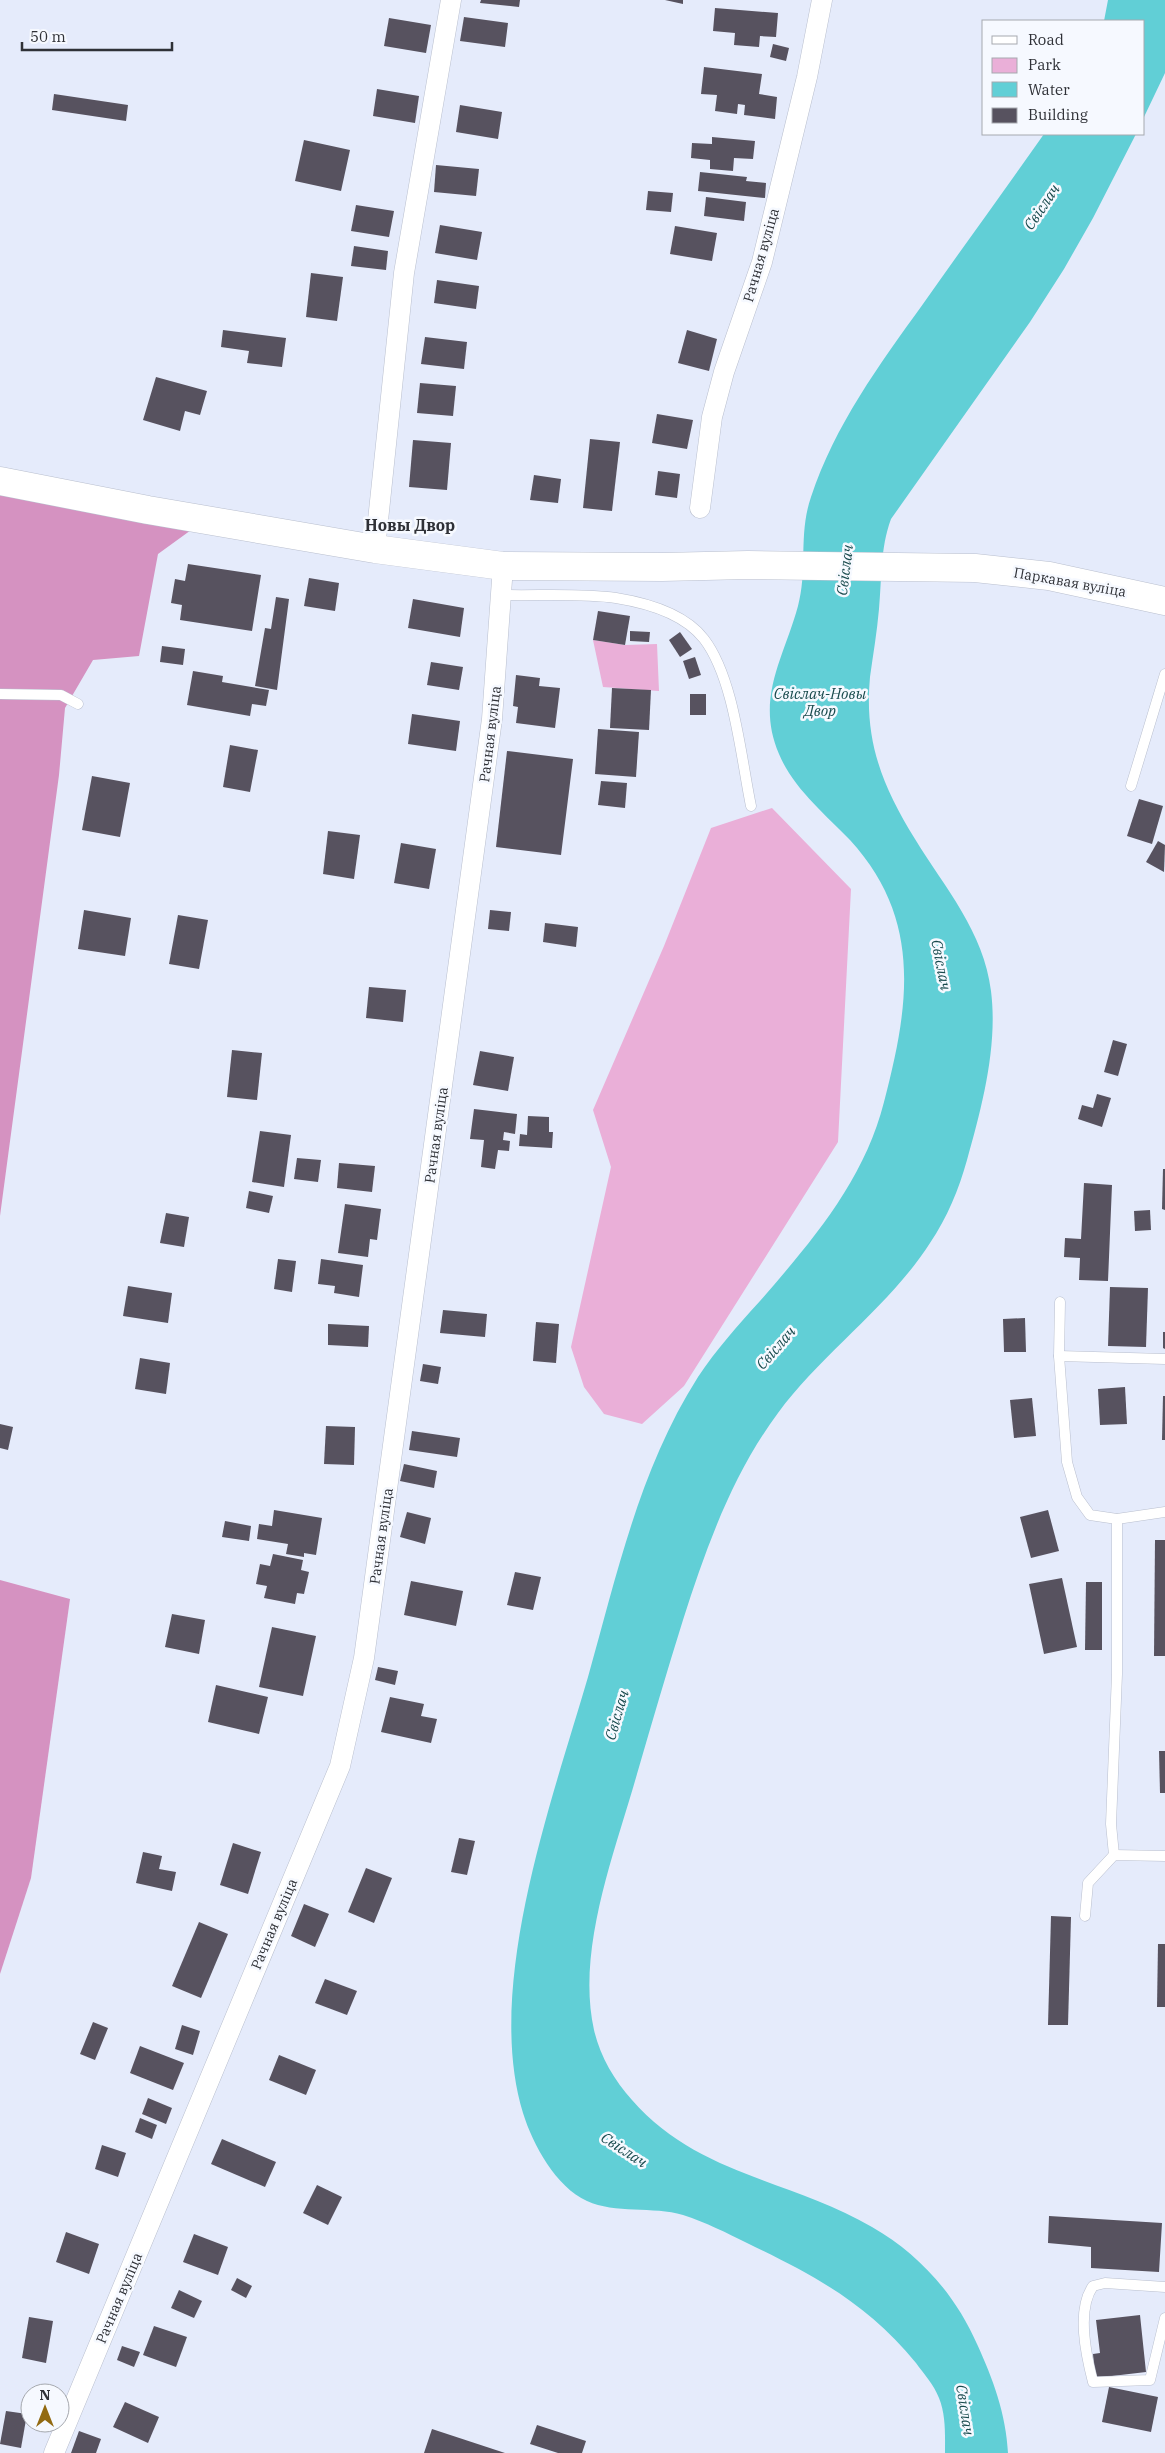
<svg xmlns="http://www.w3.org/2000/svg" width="1165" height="2453" font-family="'IBM Plex Serif',serif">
	<rect width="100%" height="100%" fill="#e5ebfb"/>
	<!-- green -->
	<g fill="#eaafd8">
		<path d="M593,640L625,645L657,644L659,691L603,687Z"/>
		<path d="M772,808L851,889L838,1142L684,1386L642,1424L604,1414L584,1387L571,1347L611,1167L593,1110L664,946L711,828Z"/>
	</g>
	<!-- forest -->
	<g fill="#d592c1">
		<path d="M0,493L198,525L158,554L139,656L93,660L65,708L59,775L0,1216Z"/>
		<path d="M0,1580L70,1599L31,1878L0,1974Z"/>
	</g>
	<!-- water -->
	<g fill="#61cfd6">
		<path d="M1108,0H1165V73L1144,117V21H1104Z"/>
		<path d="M1044,134H1136L1093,218L1064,269L1030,322L891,519C880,549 882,578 879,609C877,632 873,655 870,677C864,740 882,786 915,839C945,888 984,932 991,991C998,1046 982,1107 967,1160C959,1189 947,1218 930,1243C889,1307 823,1352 778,1413C732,1475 706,1548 683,1620C667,1671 652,1722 637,1774C615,1852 576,1949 594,2030C600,2056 614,2080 632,2100C697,2175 792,2180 872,2227C919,2254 955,2294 977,2344C993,2379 1006,2414 1008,2453H945C945,2435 946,2415 939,2398C934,2385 924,2374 916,2363C867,2303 815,2276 747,2243C727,2233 705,2222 683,2215C653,2206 615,2214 587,2201C556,2187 533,2145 523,2113C484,1986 552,1801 588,1677C617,1574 640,1468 698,1377C716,1350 738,1325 760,1301C812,1241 864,1181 884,1102C909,1006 923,920 850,840C825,814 793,788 779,754C755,698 784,658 798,606C808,569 798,535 811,497C835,425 879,365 923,304C963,247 1004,191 1044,134Z"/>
	</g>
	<!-- building -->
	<g fill="#57525f">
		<path d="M481,0H520L519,7L480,3Z"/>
		<path d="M665,0H683V4Z"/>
		<path d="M715,8L778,13L776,37L760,36L759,47L734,45L735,33L713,31Z"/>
		<path d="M464,17L508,23L505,47L460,41Z"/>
		<path d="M389,18L431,25L426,53L384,46Z"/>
		<path d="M773,44L789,48L786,61L770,57Z"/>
		<path d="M704,67L762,74L759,94L777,97L775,119L744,115L745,105L738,104L737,114L715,111L717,95L701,94Z"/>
		<path d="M377,89L419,96L415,123L373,116Z"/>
		<path d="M54,94L128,105L126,121L52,110Z"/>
		<path d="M460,105L502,112L498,139L456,132Z"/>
		<path d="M712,137L755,141L753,159L734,158L733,171L710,169V160L691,158L692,143L712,144Z"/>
		<path d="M304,140L350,150L341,191L295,181Z"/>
		<path d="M436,165L479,169L476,196L434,192Z"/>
		<path d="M700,172L747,177L746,181L766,183L765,198L698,191Z"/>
		<path d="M648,191L673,193L671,212L646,210Z"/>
		<path d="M706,197L746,202L744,221L704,216Z"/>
		<path d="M356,205L394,211L389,237L351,231Z"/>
		<path d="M440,225L482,232L477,260L435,253Z"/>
		<path d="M675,226L717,233L712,261L670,254Z"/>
		<path d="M354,246L388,251L386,270L351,266Z"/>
		<path d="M311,273L343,277L337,321L306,317Z"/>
		<path d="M437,280L479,286L476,309L434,303Z"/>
		<path d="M223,330L286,338L282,367L247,363L249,351L221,347Z"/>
		<path d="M687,330L717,339L709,371L678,363Z"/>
		<path d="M425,337L467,342L464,369L421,364Z"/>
		<path d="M156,377L207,391L200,415L185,411L180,431L143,420Z"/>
		<path d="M420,383L456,386L453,416L417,413Z"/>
		<path d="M657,414L693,420L687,449L652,443Z"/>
		<path d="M590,439L620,442L612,511L583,508Z"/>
		<path d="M413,440L451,443L447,490L409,487Z"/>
		<path d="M658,471L680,474L677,498L655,495Z"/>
		<path d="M534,475L561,479L558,503L530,500Z"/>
		<path d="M188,564L261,575L252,631L180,620L182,605L171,603L175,579L185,581Z"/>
		<path d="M309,578L339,583L335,611L304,606Z"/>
		<path d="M276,597L289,599L277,690L255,686L265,628L271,629Z"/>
		<path d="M413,599L464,608L460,637L408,628Z"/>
		<path d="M598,611L630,616L625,645L593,640Z"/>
		<path d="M630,631L650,632L649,642L630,641Z"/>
		<path d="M680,632L692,649L680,657L669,640Z"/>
		<path d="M162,646L185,649L183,665L160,662Z"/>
		<path d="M695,657L701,675L689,679L683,661Z"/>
		<path d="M431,662L463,667L459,690L427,685Z"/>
		<path d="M193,671L223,676L222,682L269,690L266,706L252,704L250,716L187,705Z"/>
		<path d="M516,675L540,678L539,686L560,688L555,728L516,723L518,707L513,706Z"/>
		<path d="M612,688L651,690L649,730L610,728Z"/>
		<rect x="690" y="694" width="16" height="21"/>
		<path d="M412,714L460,721L456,751L408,744Z"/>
		<path d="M598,729L639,732L636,777L595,774Z"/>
		<path d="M230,745L258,750L250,792L223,787Z"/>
		<path d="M507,751L573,759L561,855L496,847Z"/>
		<path d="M92,776L130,783L120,837L82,830Z"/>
		<path d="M601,781L627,783L625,808L598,805Z"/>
		<path d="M1139,799L1163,806L1152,844L1127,836Z"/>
		<path d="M328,831L360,835L354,879L323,874Z"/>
		<path d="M1158,841L1165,845L1164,872L1146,862Z"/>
		<path d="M401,843L436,849L429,889L394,883Z"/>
		<path d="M84,910L131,918L125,956L78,949Z"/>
		<path d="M490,910L511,912L509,931L488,929Z"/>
		<path d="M178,915L208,920L199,969L169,964Z"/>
		<path d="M545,923L578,927L576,947L543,942Z"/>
		<path d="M369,987L406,990L403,1022L366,1018Z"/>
		<path d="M1113,1040L1127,1044L1118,1076L1104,1072Z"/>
		<path d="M232,1050L262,1053L257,1100L227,1097Z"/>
		<path d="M480,1051L514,1057L508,1091L473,1085Z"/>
		<path d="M1097,1094L1111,1098L1102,1127L1078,1119L1082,1105L1093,1108Z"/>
		<path d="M474,1109L517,1114L515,1134L504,1132L503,1140L510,1141L509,1151L498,1150L495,1169L481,1167L484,1140L470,1139Z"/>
		<path d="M528,1116L549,1117V1132H553L552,1148L519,1146L520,1134L527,1135Z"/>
		<path d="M260,1131L291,1135L284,1187L252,1182Z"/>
		<path d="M297,1158L321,1160L318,1182L294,1179Z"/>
		<path d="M339,1163L375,1166L372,1192L337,1188Z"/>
		<path d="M1163,1169H1165V1210L1162,1209Z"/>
		<path d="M1084,1183L1112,1185L1108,1281L1079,1280L1080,1258L1064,1257L1065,1238L1081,1239Z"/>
		<path d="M249,1191L273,1196L269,1213L246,1208Z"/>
		<path d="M345,1204L381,1209L377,1240L370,1239L368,1257L338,1253Z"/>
		<path d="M1150,1210L1151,1230L1135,1231L1134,1211Z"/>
		<path d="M166,1213L189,1217L184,1247L160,1243Z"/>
		<path d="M278,1259L296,1261L292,1292L274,1289Z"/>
		<path d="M321,1259L363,1265L359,1297L334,1293L335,1286L318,1284Z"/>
		<path d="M128,1286L172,1293L168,1323L123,1316Z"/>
		<path d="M1110,1287L1148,1288L1146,1347L1108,1346Z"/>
		<path d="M443,1310L487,1314L485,1337L440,1333Z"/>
		<path d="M1025,1318L1026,1352H1004L1003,1319Z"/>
		<path d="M536,1322L559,1324L556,1363L533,1361Z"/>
		<path d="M328,1324L369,1326L368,1347L328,1345Z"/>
		<path d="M1163,1332H1165V1349L1163,1348Z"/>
		<path d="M140,1358L170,1363L166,1394L135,1389Z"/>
		<path d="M423,1364L441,1367L438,1384L420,1381Z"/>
		<path d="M1125,1387L1127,1424L1100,1425L1098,1389Z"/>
		<path d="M1163,1396H1165V1440H1162Z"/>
		<path d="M1032,1398L1036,1436L1014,1438L1010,1400Z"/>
		<path d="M0,1424L13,1427L8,1450L0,1448Z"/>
		<path d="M326,1426L355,1427L354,1465L324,1464Z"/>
		<path d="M412,1431L460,1438L457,1457L409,1450Z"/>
		<path d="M404,1464L437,1471L434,1488L400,1481Z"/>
		<path d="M274,1510L322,1518L316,1555L304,1553V1557L286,1554L288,1544L257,1539L259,1524L272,1526Z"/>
		<path d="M1048,1510L1059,1551L1031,1558L1020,1517Z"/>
		<path d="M407,1512L431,1518L425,1544L400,1537Z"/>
		<path d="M225,1521L251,1526L249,1541L222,1537Z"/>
		<path d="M1155,1540H1165V1656H1154Z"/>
		<path d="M273,1554L303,1560L301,1570L309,1572L304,1594L297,1593L295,1604L264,1598L267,1586L256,1584L260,1564L270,1566Z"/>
		<path d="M515,1572L541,1577L533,1610L507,1605Z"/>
		<path d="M1062,1578L1077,1647L1044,1654L1029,1584Z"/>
		<path d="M411,1581L463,1591L456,1626L404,1615Z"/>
		<path d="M1086,1582H1102V1650H1085Z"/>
		<path d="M172,1614L205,1620L199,1654L165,1647Z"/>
		<path d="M272,1627L316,1636L303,1696L259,1687Z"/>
		<path d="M378,1667L398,1671L395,1685L375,1680Z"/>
		<path d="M216,1685L268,1697L259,1734L208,1722Z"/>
		<path d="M390,1697L424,1704L421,1716L437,1719L431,1743L381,1732Z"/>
		<path d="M1159,1751H1165V1793H1160Z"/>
		<path d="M459,1838L475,1841L467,1875L451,1872Z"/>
		<path d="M233,1843L261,1852L248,1894L220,1885Z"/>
		<path d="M143,1852L162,1856L159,1869L176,1872L172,1891L136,1883Z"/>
		<path d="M366,1868L392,1878L374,1923L348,1912Z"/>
		<path d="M304,1904L329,1914L315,1947L291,1936Z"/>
		<path d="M1051,1916L1071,1917L1068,2025H1048Z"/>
		<path d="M199,1922L228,1934L201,1998L172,1986Z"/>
		<path d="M1158,1944H1165V2007H1157Z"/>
		<path d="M325,1979L357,1991L347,2015L315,2003Z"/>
		<path d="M93,2022L108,2028L95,2060L80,2054Z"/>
		<path d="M182,2025L200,2031L193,2055L175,2049Z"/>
		<path d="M140,2046L184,2063L173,2090L130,2073Z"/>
		<path d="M279,2055L316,2070L306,2095L269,2080Z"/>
		<path d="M148,2098L172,2108L166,2124L142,2114Z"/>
		<path d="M140,2118L157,2125L152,2139L135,2132Z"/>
		<path d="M222,2139L276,2162L265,2187L211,2164Z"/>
		<path d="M102,2145L126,2153L118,2177L95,2169Z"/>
		<path d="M317,2185L342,2197L328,2225L303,2213Z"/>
		<path d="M1049,2216L1162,2223L1159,2272L1091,2268V2247L1048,2243Z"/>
		<path d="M66,2232L99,2244L89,2274L56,2262Z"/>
		<path d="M194,2234L228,2247L218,2275L183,2262Z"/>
		<path d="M237,2278L252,2286L246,2298L231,2290Z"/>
		<path d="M179,2290L202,2301L194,2318L171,2308Z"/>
		<path d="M1140,2315L1146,2372L1095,2378L1093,2354L1100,2353L1096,2320Z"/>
		<path d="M29,2317L53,2321L46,2363L22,2358Z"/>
		<path d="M154,2326L187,2337L176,2367L143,2355Z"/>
		<path d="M122,2346L140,2352L134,2367L117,2360Z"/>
		<path d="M1109,2387L1158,2397L1151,2432L1102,2422Z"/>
		<path d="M125,2402L159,2417L148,2443L113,2427Z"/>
		<path d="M6,2411L27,2414L21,2448L0,2444Z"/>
		<path d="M537,2425L586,2441L582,2453H558L530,2444Z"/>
		<path d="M432,2429L505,2453H424Z"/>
		<path d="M79,2431L101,2439L96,2453H71Z"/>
	</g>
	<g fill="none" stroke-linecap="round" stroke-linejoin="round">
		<defs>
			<g id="lane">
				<path d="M502,595C538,596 581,593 616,598C647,603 684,613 704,639C734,678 741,758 751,806"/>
				<path d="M0,694L61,695L78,704"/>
				<path d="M1131,786L1165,674"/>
				<path d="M1060,1302L1059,1356L1067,1462L1077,1497L1090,1515L1117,1519L1165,1512"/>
				<path d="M1059,1356L1165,1359"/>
				<path d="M1114,1855L1111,1824L1117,1674V1519"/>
				<path d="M1085,1916L1088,1883L1114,1855L1165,1856"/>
				<path d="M1165,2287L1105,2283L1093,2286C1076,2310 1086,2355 1093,2382L1150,2380L1165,2318"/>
			</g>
			<g id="street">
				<path d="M700,508L712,417L724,372L762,262L807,77L822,0"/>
				<path d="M375,549L404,273L451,0"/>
				<path d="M54,2453L340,1766L364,1658L492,719L503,566"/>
			</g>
			<path id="secondary" d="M0,481L148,510L375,549L503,566L662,567L748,565L975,568L1049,576L1165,601"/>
		</defs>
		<!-- lane casing -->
		<use href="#lane" stroke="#b9bfce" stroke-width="11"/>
		<!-- street casing -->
		<use href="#street" stroke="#b9bfce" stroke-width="21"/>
		<!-- secondary casing -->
		<use href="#secondary" stroke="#b9bfce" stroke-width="29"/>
		<!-- lane -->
		<use href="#lane" stroke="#fff" stroke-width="10"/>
		<!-- street -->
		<use href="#street" stroke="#fff" stroke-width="20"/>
		<!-- secondary -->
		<use href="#secondary" stroke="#fff" stroke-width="28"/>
	</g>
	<g text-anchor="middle" stroke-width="5" stroke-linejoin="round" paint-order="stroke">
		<!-- street labels -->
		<g font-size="14" fill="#2f3137" stroke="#f6f9ff">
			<text transform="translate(761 255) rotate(-74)" y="5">Рачная вуліца</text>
			<text transform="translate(1070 582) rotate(10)" y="5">Паркавая вуліца</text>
			<text transform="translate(490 734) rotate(-83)" y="5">Рачная вуліца</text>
			<text transform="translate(436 1135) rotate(-82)" y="5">Рачная вуліца</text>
			<text transform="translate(381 1536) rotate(-82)" y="5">Рачная вуліца</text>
			<text transform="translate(274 1924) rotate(-67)" y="5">Рачная вуліца</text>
			<text transform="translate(119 2298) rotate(-67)" y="5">Рачная вуліца</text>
		</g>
		<!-- water labels -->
		<g font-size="15" font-style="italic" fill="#184a4d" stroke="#f6f9ff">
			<text transform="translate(1042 207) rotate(-56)" y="5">Свіслач</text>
			<text transform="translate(845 570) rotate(-83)" y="5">Свіслач</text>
			<text x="820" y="699">Свіслач-Новы<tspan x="820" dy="17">Двор</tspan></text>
			<text transform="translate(941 965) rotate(79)" y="5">Свіслач</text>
			<text transform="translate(776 1348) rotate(-49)" y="5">Свіслач</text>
			<text transform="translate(617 1715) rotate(-74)" y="5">Свіслач</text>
			<text transform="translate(624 2150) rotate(33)" y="5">Свіслач</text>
			<text transform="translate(965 2410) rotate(81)" y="5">Свіслач</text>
		</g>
		<!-- quarter labels -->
		<g font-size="16" font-weight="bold" fill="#2f3137" stroke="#f6f9ff">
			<text x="410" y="531">Новы Двор</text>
		</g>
	</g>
	<!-- legend -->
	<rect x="982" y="20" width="162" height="115" fill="#f6f9ff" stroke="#a6a9af"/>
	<rect x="992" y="36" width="25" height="8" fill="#ffffff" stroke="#a6a9af"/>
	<text x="1028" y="45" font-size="15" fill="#2f3137">Road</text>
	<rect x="992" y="58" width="25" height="15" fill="#eaafd8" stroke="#a6a9af"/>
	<text x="1028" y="70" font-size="15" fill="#2f3137">Park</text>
	<rect x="992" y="82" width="25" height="15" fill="#61cfd6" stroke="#a6a9af"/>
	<text x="1028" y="95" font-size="15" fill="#2f3137">Water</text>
	<rect x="992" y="108" width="25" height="15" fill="#57525f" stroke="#a6a9af"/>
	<text x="1028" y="120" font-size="15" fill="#2f3137">Building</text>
	<!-- north arrow -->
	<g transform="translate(45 2408)"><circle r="24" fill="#f6f9ff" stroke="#a6a9af"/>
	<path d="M0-4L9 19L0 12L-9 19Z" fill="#926a12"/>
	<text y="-8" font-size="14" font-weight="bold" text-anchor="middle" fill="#2f3137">N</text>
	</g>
	<!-- scale -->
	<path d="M22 42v8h150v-8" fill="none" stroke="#2f3137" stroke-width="2.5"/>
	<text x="30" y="42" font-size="15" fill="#2f3137" stroke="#f6f9ff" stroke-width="4" paint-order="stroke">50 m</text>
</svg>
